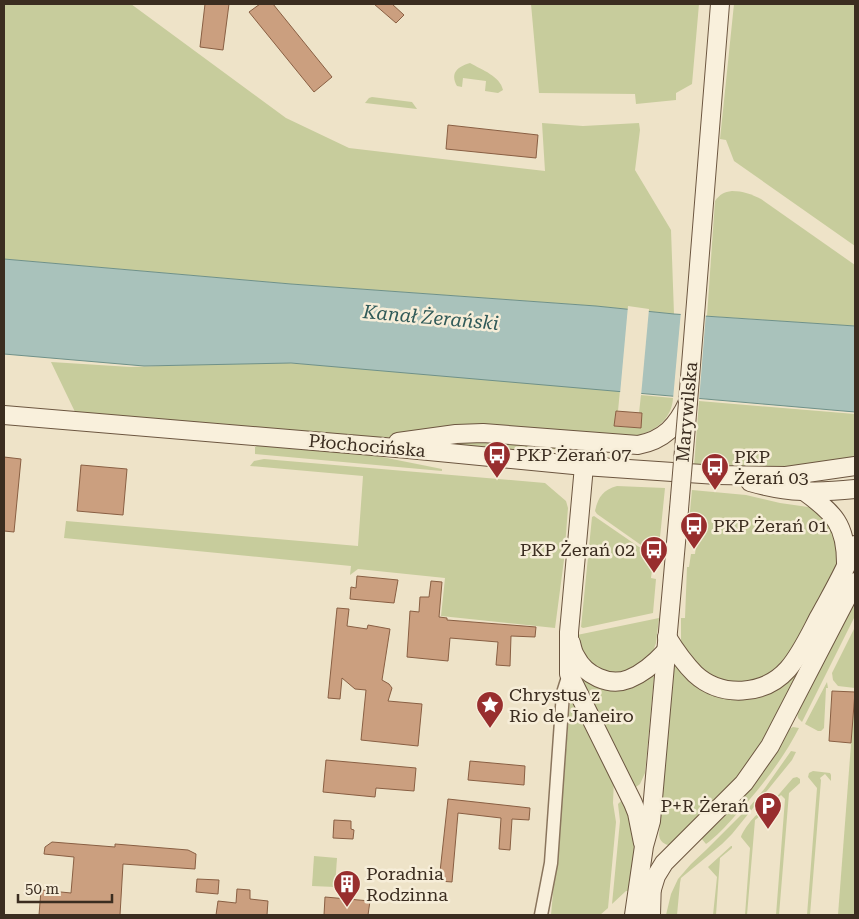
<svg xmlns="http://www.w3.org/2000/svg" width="859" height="919" font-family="'Roboto Serif',serif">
	<rect width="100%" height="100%" fill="#eee3c8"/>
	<!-- green -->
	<g fill="#c7cc9c">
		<path d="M4,4H131L286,118L349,148L545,171L542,123L583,126L639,123L640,130L635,170L671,230L674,314L596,306L291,284L4,259Z"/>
		<path d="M531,4H699L692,84L676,93V100L636,104L635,94L539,93Z"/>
		<path d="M734,4H855V246L734,161L726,140L720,139Z"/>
		<path d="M470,63C482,70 500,76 503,90L498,93L485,91L486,81L463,78L462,87L457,86C450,73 457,67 470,63Z"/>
		<path d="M372,97L412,102L417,109L365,103L369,98Z"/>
		<path d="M732,191C743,191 751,194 761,199L855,265V326L707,316L715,201C720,194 724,192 732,191Z"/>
		<path d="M241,360L363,368L620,390L618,411H616L614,426L641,428L639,413L641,395L673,398C672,417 658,429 642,434V437L445,430L374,439L76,414L51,362L131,367L240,363Z"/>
		<path d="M699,401L855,414V461L800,470L694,467Z"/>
		<path d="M468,438L588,447L560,450L545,448L544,453L443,443Z"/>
		<path d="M260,444L362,453L442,469V471L255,454V447Z"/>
		<path d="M264,459L545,483L566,501L568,508L564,560L555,628L441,616L445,578L358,569L350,575L351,566L64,538L66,521L358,546L363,476L250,466L254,461Z"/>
		<path d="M617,486L665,488L658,557L597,514L595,511C598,497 603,490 617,486Z"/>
		<path d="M692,490L746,495L780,503L822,509L833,522L841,560L789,660L776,673L739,686L705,675L683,649L681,640V618H685L687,567H689L691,554H695L696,546L691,545L695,523L689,522Z"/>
		<path d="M594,516L658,560L657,570H652L651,578L656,579L653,613L583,628L581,627L592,517Z"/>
		<path d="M852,567L780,718L746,771L671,846C664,844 660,842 659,835L675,660L683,669L762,692Z"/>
		<path d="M855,595V616L802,722L798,718L797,712Z"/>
		<path d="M659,618L656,643L651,657L627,674L601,672L583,657L577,635Z"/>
		<path d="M855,627V688L838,686L833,680L832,673Z"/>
		<path d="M574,671L653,675L654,677L645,773L640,784L632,790Z"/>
		<path d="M827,682L828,688H826L824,728L821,731H818L805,724Z"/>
		<path d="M855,692V915H838Z"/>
		<path d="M571,695L614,778L613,803L616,822L608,908L600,915H551Z"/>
		<path d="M793,727L799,728C782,761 759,790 734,817C726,826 716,837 706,844L701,838L722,819L749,787L787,730Z"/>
		<path d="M791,751L796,752L792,760L732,834L722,844L681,878L680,883L677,915H666L671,894L678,879L691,864L706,850L751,805L765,788Z"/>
		<path d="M813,771L830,773L831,775V781L825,774L820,778L821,780L810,915H807L817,788L808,777L809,773Z"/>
		<path d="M797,777L800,779V783L789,793L779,915H776L785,799L781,795L774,801V800L793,778Z"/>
		<path d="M624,798C630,812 635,829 635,844C636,860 631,876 628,891H626L612,904L620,821L618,804Z"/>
		<path d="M760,812L766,816L765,824L759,817L755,820L747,915H745L750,848L741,837C743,830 754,816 760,812Z"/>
		<path d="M731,846H732V848L720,858L716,915H713L717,877L708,867Z"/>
		<path d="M314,856L337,858L335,887L312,886Z"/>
	</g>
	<!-- water -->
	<path fill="#a9c2bb" stroke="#6f9189" d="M4,259L291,284L596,306L674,314L855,326V412L291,363L144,366L4,354Z"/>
	<!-- pier -->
	<g fill="#eee3c8">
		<path d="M628,306L649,309L641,396L620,394Z"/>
		<path d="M681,311L706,313L699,401L673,399Z"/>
	</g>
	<!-- building -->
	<g fill="#cb9f7f" stroke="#895f43">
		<path d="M205,4H229L223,50L200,47Z"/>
		<path d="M260,4H273L332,77L314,92L249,12Z"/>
		<path d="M374,4H392L404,15L396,23Z"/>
		<path d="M448,125L538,135L536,158L446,149Z"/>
		<path d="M616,411L642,413L641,428L614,426Z"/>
		<path d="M4,457L21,459L14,532L4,531Z"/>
		<path d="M81,465L127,469L123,515L77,511Z"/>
		<path d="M357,576L398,580L394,603L350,599L351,587L356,588Z"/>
		<path d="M431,581L442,582L439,617L447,618V620L536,627L535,637L511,636L510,666L496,665L498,642L450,638L448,661L407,657L410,611L419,612L420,597H429Z"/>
		<path d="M337,608L349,609L347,626L367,629L368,625L390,629L382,680L389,684L392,688L388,701L422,704L418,746L361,740L366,690L355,689L342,678L340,699L328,698Z"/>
		<path d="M832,691L855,692L851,743L829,741Z"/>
		<path d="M326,760L416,768L414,791L376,788L375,797L323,792Z"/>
		<path d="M470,761L525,766L524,785L468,780Z"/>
		<path d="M448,799L530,808L529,820L512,819L510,850L499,849L501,818L458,813L452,882L439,881Z"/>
		<path d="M334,820L351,821V829L354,830L353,839L333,838Z"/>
		<path d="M52,842L115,847V844L188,850L196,854L195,869L123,864L120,915H39L41,890L71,893L74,857L44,854L45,847Z"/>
		<path d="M197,879L219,880L218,894L196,892Z"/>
		<path d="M237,889L250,890V899L268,901L267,915H216L218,901L236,903Z"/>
		<path d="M325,897L370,901L368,915H324Z"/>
	</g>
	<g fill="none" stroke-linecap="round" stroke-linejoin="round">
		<defs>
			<path id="street" d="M541,915L551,863L563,693L569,674"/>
			<g id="secondary">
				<path d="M4,415L408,449L584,466L717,475L786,476L855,466"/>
				<path d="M398,442L456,434L483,433L638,445C664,440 677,426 688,402L720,4"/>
				<path d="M584,466L569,632V674L633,803L637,813L643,843"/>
				<path d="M750,482C788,493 817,493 855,489"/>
				<path d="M805,492C834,513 846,525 846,563"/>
				<path d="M667,637C675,650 684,663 695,674C721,698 764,696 788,669C801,654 810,634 819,617C832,593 846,570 855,545"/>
				<path d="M571,643C572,647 573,653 576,657C585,675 609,687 629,679C644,673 655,663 666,651"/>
				<path d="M652,889L656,876L664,863L744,783L770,746L855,582"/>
				<path d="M634,915L644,846L651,821L679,509"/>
				<path d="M651,915L652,879"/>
			</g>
		</defs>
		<!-- street casing -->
		<use href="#street" stroke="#8a755d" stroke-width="15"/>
		<!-- secondary casing -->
		<use href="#secondary" stroke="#6c5640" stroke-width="20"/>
		<!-- street -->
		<use href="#street" stroke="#f9f0dc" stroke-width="12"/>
		<!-- secondary -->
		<use href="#secondary" stroke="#f9f0dc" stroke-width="18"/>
		<defs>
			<path id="secondary-bridge" d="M679,509L688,402"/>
		</defs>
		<!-- secondary-bridge casing -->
		<use href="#secondary-bridge" stroke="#6c5640" stroke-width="20" stroke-linecap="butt"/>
		<!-- secondary-bridge -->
		<use href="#secondary-bridge" stroke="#f9f0dc" stroke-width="18"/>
	</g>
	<!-- icons -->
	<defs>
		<symbol id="bus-pin" viewBox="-11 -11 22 30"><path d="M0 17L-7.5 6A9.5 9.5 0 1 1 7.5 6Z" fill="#982e2e" stroke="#f6edd8"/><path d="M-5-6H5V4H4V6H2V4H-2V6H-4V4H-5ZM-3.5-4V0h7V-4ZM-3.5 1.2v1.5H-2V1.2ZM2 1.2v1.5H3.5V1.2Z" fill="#fff"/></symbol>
		<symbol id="sight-pin" viewBox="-11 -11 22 30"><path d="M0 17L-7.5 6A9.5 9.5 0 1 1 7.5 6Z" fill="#982e2e" stroke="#f6edd8"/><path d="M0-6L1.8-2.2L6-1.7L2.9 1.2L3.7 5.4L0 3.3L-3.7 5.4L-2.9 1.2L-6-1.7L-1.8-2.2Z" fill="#fff"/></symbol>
		<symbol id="parking-pin" viewBox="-11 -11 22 30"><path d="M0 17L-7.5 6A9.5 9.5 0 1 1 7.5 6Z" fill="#982e2e" stroke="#f6edd8"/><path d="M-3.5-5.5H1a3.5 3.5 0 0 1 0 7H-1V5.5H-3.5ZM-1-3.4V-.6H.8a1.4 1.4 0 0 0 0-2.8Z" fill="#fff"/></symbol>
		<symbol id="building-pin" viewBox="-11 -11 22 30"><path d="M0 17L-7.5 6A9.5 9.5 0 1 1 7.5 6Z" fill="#982e2e" stroke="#f6edd8"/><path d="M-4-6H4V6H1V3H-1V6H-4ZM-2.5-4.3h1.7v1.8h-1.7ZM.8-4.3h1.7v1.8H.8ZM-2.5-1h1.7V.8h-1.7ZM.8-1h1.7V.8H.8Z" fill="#fff"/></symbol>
	</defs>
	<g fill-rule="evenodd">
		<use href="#bus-pin" x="481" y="439" width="32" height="43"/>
		<use href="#bus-pin" x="699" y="451" width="32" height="43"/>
		<use href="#bus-pin" x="678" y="510" width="32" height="43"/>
		<use href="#bus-pin" x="638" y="534" width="32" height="43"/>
		<use href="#sight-pin" x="474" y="689" width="32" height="43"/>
		<use href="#parking-pin" x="752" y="790" width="32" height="43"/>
		<use href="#building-pin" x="331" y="868" width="32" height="43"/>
	</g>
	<g text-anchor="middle" stroke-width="5" stroke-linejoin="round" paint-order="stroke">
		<!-- street labels -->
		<g font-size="18" fill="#3b2d20" stroke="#f6edd8">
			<text transform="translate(687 412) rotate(-85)" y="6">Marywilska</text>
			<text transform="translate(367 446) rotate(5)" y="6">Płochocińska</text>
		</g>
		<!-- poi labels -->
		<g font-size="18" fill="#3b2d20" stroke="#f6edd8" text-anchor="start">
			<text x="516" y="461">PKP Żerań 07</text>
			<text x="734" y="463">PKP<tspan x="734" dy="21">Żerań 03</tspan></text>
			<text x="713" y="532">PKP Żerań 01</text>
			<text x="635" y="556" text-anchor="end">PKP Żerań 02</text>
			<text x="509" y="701">Chrystus z<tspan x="509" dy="21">Rio de Janeiro</tspan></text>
			<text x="749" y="812" text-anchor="end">P+R Żerań</text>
			<text x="366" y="880">Poradnia<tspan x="366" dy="21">Rodzinna</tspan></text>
		</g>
		<!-- water labels -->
		<g font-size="19" font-style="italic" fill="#305a58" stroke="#f6edd8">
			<text transform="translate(431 317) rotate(5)" y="7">Kanał Żerański</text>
		</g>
	</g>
	<!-- border -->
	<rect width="859" height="919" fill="none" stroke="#3b2d20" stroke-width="10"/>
	<!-- scale -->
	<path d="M18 894v8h94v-8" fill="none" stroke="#3b2d20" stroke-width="2.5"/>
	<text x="25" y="894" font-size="15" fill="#3b2d20" stroke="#f6edd8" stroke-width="4" paint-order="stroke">50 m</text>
</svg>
